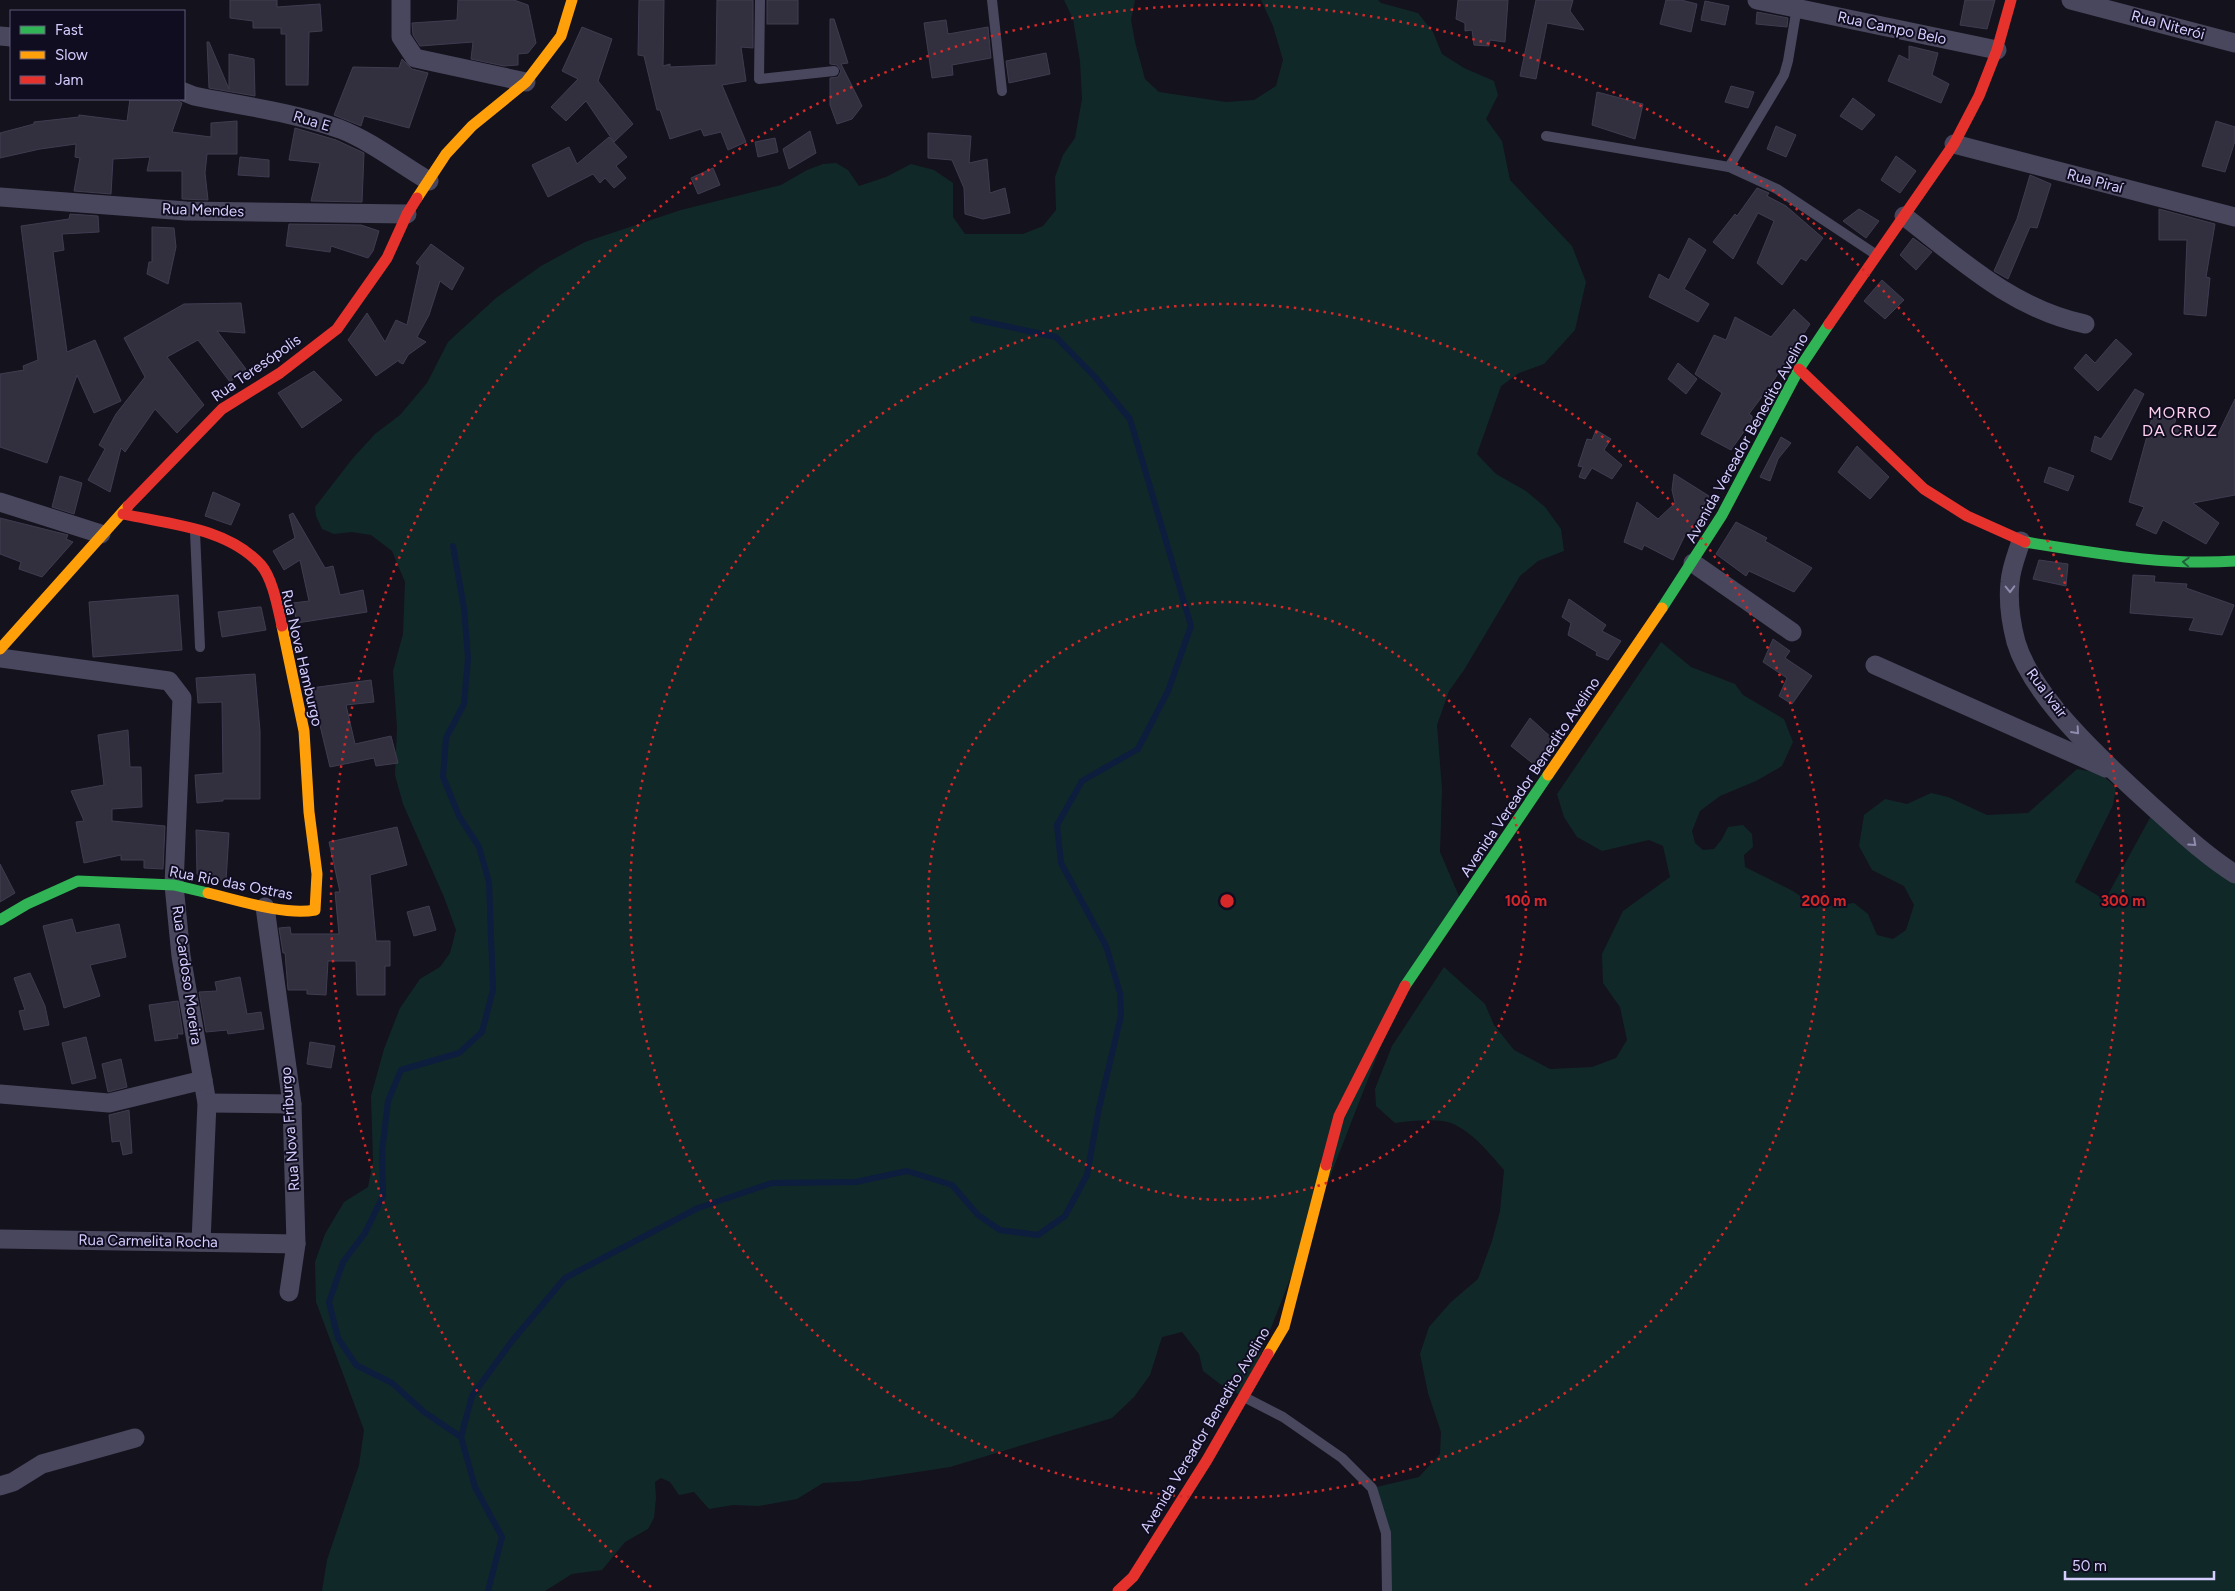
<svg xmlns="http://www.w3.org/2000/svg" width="2235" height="1591" font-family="Figtree,sans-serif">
	<rect width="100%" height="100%" fill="#14121d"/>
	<!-- green -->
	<g fill="#112829">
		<path d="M1064,0H1135L1131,20L1135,42L1145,79L1159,92L1226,102L1254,100L1276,86L1283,60L1273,26L1261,0H1378L1381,3L1418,13L1433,32L1442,54L1464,68L1494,81L1498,95L1486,119L1502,141L1510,180L1572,246L1586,282L1575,330L1544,364L1519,373L1501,386L1477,454L1496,474L1526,491L1545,507L1561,529L1564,551L1538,561L1520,576L1464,670L1449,691L1437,725L1442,789L1440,852L1462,903L1404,987L1244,1397L1220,1384L1203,1371L1199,1354L1182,1332L1162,1337L1150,1375L1134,1397L1112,1418L950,1467L859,1481L823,1483L797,1499L759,1506L733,1505L709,1509L694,1492L679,1495L670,1482L661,1478L655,1482L656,1498L654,1518L648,1529L625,1542L602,1570L572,1574L545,1591H322L327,1560L359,1465L364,1430L316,1302L315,1262L325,1234L344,1202L368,1187L373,1161L371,1096L384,1049L400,1008L420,979L440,967L450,953L456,930L444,897L403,804L395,775L397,728L393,671L403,634L405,582L392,551L371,535L352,532L334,534L322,529L316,516L315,507L353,458L375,434L400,415L427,383L448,342L496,298L541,266L585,242L681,210L781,185L807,170L823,164L836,163L848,170L859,186L886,177L911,164L934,170L953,183V217L965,234H1023L1043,226L1056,210L1055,177L1063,155L1075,138L1082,99L1080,61L1073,19Z"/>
		<path d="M1661,642L1691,667L1735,684L1743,695L1784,719L1793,742L1782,766L1756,781L1720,796L1700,811L1692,831L1695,843L1703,850L1714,849L1722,839L1728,827L1743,825L1752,834L1753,847L1744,855L1745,867L1793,891L1812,904L1830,906L1854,903L1868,914L1877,935L1893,939L1906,930L1914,905L1904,886L1872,870L1859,846L1864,815L1885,799L1907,804L1931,793L1948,797L1987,815L2028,813L2077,769L2100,773L2116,787L2113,805L2075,882L2105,900L2151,816L2235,879V1591H1387L1386,1533L1372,1488L1419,1477L1440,1454L1441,1432L1428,1393L1420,1354L1429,1327L1451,1302L1478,1279L1492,1241L1500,1211L1504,1170C1489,1153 1473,1132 1451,1123C1437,1118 1410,1121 1395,1123L1376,1106L1375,1089L1392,1046L1444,967L1485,1004L1494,1025L1514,1050L1550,1069L1592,1067L1616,1058L1627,1040L1620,1007L1603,983L1602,954L1623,911L1670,877L1663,846L1649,840L1602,851L1577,837L1564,817L1557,794Z"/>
	</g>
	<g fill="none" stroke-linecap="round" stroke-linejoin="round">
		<!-- stream -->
		<g stroke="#0d1d3e" stroke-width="6">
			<path d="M453,546L464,608L468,658L464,704L446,738L443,777L459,816L479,847L489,882L493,990L482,1032L459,1053L401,1070L388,1101L382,1152L383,1196L365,1233L343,1262L329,1302L338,1338L356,1365L392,1383L424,1412L461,1437"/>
			<path d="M488,1591L502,1537L475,1487L461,1437L472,1396L512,1341L565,1278L698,1208L772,1183L856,1182L907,1171L952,1185L978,1215L1000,1230L1038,1235L1065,1216L1087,1175L1099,1108L1121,1016L1120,993L1106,946L1061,863L1057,825L1082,781L1138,749L1168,691L1191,626L1130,419L1096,378L1056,337L973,319"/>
		</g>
	</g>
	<!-- building -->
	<g fill="#32303f" stroke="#403c50">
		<path d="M230,0H277V7L320,4L322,31L309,32L308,85H286V34H281V28H253V21L230,18Z"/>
		<path d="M458,0H514L528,5L536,43L528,53L518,54V65L504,66L471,59L473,42L420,46L413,35L412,23L457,20Z"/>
		<path d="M639,0H664L663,66L670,64V67L716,65L717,0H753V48L741,47L746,81L722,85L746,142L728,150L721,132L704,136L701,129L670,139L660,110H657L644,56L638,55Z"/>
		<rect x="767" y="0" width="31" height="24"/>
		<path d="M1458,0H1508L1505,42L1490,40L1489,46L1474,45L1472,30L1465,31V23L1456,19Z"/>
		<path d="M1536,0H1573L1570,11L1584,30L1547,23L1536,79L1520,76Z"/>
		<path d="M1666,0H1681L1697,4L1691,32L1660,24Z"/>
		<path d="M1965,0H1995L1987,29L1960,25Z"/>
		<path d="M1705,1L1729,6L1725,25L1701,20Z"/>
		<path d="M1757,12L1788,18L1787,27L1756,24Z"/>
		<path d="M830,19H834L848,63L841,64L862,106L852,119L837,124L830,105V78L838,77L841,71L837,65L830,64Z"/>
		<path d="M946,20L948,34L988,27L991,58L952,65L953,75L932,78L924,23Z"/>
		<path d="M582,27L612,39L598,81L633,124L614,142L586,101L566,121L551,107L578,79L562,71Z"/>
		<path d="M207,42H209L229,89V54L254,59L255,96L209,88Z"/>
		<path d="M1909,46L1938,53L1932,75L1949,84L1941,103L1888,81L1899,55L1909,60Z"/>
		<path d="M1046,53L1050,74L1009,83L1006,61Z"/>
		<path d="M402,59L412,69L428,73L409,128L364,116L361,126L334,115L353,67L399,68Z"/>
		<path d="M1731,86L1754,92L1748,108L1725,102Z"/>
		<path d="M1597,92L1643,104L1635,139L1592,125Z"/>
		<path d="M1853,98L1875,115L1862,130L1840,116Z"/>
		<path d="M130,99H175L182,103L172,132L211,137V123L237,121V154H207L205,173L208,200L182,199V171H147L150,157L113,159L111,194L74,191L80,158L75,157L76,144L40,149L0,158V133L34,124V122L79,117V115L127,121Z"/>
		<path d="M2216,121L2235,127V141L2225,172L2202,166Z"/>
		<path d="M1776,126L1796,135L1786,157L1767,149Z"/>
		<path d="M295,128L336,140L364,153L362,202L311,201L320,163L289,160Z"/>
		<path d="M810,131L816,153L789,169L783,149Z"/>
		<path d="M928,133L971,136L969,163L987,159L990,193L1005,188L1010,213L983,219L965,214L964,188L952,160L928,158Z"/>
		<path d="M609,137L627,157L616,166L626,178L614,188L605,178L600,183L593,174L548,197L532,165L569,147L577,164Z"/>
		<path d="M775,138L778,152L758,157L755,142Z"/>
		<path d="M1896,156L1916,171L1900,193L1881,180Z"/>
		<path d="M240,157L269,160V177L238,175Z"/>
		<path d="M713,168L720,185L698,194L691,178Z"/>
		<path d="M2030,175L2051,184L2037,228L2030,227L2008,279L1994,271L2017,219Z"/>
		<path d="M1757,188L1769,193L1767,196L1786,206L1823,238L1806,261L1801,258L1782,285L1757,263L1774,221L1758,213L1733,259L1713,242L1735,214L1737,216Z"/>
		<path d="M1859,209L1879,221L1866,238L1843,221Z"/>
		<path d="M2159,209L2215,224L2206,277L2210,278L2206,316L2184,314L2187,240H2159Z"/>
		<path d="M70,214L98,216L99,232L62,234L64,250L53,252L67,352L95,340L121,401L94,413L77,375L47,463L0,447V374L24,370L23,366L38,360L21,226L69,219Z"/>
		<path d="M289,224L361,225L379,231L373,251L368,258L331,246L330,252L286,246Z"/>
		<path d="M152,227L174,228L176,247L168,284L147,274L149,262H152Z"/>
		<path d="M1689,238L1706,250L1684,289L1709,304L1698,322L1649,297L1659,274L1669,280Z"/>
		<path d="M1913,238L1932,252L1916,270L1900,255Z"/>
		<path d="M431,244L464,268L452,290L440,281L429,315L417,337L426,342L408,355L403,364L399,362V360L376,376L348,340L367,313L385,342L396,320L407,325L420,266L416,263Z"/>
		<path d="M1882,280L1904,300L1885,319L1864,301Z"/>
		<path d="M241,303L245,333L217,331L246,369L230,382L198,340L167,357L204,405L177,433L155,409L125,452L121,448L110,492L88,480L105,449L99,445L116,414L145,377L124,338L184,304Z"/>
		<path d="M1794,309L1810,324L1772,383L1749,414L1752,416V420L1731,450L1701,434L1722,393L1695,374L1714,335L1726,340L1735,317L1771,337Z"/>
		<path d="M2116,339L2132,354L2098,391L2074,368L2086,354L2095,363Z"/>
		<path d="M1678,363L1697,379L1686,394L1668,379Z"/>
		<path d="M314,371L342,400L302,428L278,393Z"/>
		<path d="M2135,389L2144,394L2111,460L2091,451L2095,436L2101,439Z"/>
		<path d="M2235,399V495L2193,503L2219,523L2206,544L2163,520L2156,534L2136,525L2144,507L2129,502L2153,414L2176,419L2174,425L2217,436Z"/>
		<path d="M1596,430L1611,439L1604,450L1622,465L1612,479L1592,468L1585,479L1579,477L1583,467L1578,466L1587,439L1592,440Z"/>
		<path d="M1781,437L1791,443L1778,459L1770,481L1760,477Z"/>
		<path d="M1857,446L1889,477L1870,499L1838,472Z"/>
		<path d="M2049,467L2074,476L2068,491L2044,482Z"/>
		<path d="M1674,474L1709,496L1703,506L1708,508L1691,536L1686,533L1673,560L1644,545L1642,550L1624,542L1637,502L1658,519L1675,503L1672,490Z"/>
		<path d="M60,476L82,483L74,514L52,507Z"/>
		<path d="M213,492L240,504L231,525L205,516Z"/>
		<path d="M293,513L325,568L333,566L340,595L363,590L367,612L297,623L293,603L309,601L300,560L284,570L273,551L295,538L289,515Z"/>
		<path d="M0,518L68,535L66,539L73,542L42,577L19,569L21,562L0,554Z"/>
		<path d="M1736,522L1767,538L1765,541L1812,568L1794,592L1749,571L1746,576L1716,554Z"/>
		<path d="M2039,560L2068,564L2066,586L2033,579Z"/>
		<path d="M2133,575L2155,576L2154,582L2187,584L2186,588L2234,605L2222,635L2189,630L2194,618L2130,613Z"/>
		<path d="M178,595L182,650L93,657L89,602Z"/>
		<path d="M1569,599L1606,625L1602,631L1621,641L1608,660L1596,655L1597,652L1568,635L1571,623L1562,617Z"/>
		<path d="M259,607H261L266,630L222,637L218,612Z"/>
		<path d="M1773,639L1790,651L1785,658L1812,676L1792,704L1779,696L1787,678L1763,662Z"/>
		<path d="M255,674L260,731V799H223V801L197,803L195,775L223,773L222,702L198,703L196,678Z"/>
		<path d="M371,680L374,702L346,705L355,744L391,736L398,763L376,766L374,758L330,767L311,688Z"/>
		<path d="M1530,718L1554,740L1536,766L1511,746Z"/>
		<path d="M128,730L130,767H141L142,807L112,809V821L165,826L163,869L144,868V860H121V855L84,863L76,822L84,821L71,791L104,785L98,735Z"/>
		<path d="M397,827L407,865L370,875L376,941H390V966H385V995H357L356,961H328L326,995L307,994V990H288L285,953H283L279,928L290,927L291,934H339L335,892H340L329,842Z"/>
		<path d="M196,830L229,833L226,881L197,874Z"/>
		<path d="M0,864L15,893L0,902Z"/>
		<path d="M429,906L436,930L414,936L407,912Z"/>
		<path d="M72,919L76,933L119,924L126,957L90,965L100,996L64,1008L43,926Z"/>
		<path d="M30,973L45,1006L49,1025L24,1030L19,1011L25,1010L14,978Z"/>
		<path d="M240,977L247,1014L261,1012L264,1029L228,1034L227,1030L206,1032L199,992L217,991L215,982Z"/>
		<path d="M178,1001L183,1034H177L178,1038L155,1041L149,1005Z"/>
		<path d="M86,1037L96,1078L72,1084L62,1043Z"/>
		<path d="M310,1042L335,1046L331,1068L307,1064Z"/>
		<path d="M121,1059L127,1087L108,1092L102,1064Z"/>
		<path d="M129,1110L132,1153L123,1155L120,1141L112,1142L109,1115Z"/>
	</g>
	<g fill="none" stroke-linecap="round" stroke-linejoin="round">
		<!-- lane -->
		<g stroke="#49475d" stroke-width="10">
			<path d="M760,0L759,79L834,71"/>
			<path d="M992,0L1002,91"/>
			<path d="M1546,136L1729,167L1777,189L1875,254"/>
			<path d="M1729,167L1784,75L1788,61L1797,7"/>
			<path d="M195,532L200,647"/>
			<path d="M1246,1398L1283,1417L1342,1458L1372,1488L1386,1533L1387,1591"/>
		</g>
		<!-- street -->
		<g stroke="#49475d" stroke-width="19">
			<path d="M401,0V37L415,58L526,82"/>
			<path d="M1757,0L1997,50"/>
			<path d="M2071,0L2235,43"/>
			<path d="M0,36L11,37"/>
			<path d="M184,92L194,96C243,106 292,112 340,129C371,141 400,164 429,181"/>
			<path d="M1954,144L2235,217"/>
			<path d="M0,197L186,211L407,214"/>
			<path d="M1904,216C1961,260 2013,309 2085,324"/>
			<path d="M0,502L101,534"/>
			<path d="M2021,541C2017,554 2011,568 2010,582C2008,601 2011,623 2016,642C2033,699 2109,767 2153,807C2180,831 2205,855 2235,874"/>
			<path d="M1693,563L1792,632"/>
			<path d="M0,658L169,681L182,698L174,885L181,956L207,1103L201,1242"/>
			<path d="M1875,665L2106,768"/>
			<path d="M265,907L292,1104L296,1244L289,1292"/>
			<path d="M0,1094L109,1103L203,1080"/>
			<path d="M207,1103L292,1104"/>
			<path d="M0,1239L296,1244"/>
			<path d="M0,1486L13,1482L42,1464L135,1438"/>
		</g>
		<!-- fast -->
		<g stroke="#30b455" stroke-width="11">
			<path d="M2025,542C2095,553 2164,566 2235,561"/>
			<path d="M1662,608L1722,515L1799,369L1829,324"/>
			<path d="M0,920L27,904L78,881L174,885L208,893"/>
			<path d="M1405,986L1548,775"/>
		</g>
		<!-- slow -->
		<g stroke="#ff9f0a" stroke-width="11">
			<path d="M417,198L446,154L472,126L526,82L561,36L572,0"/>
			<path d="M0,649L128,506"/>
			<path d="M1548,775L1662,608"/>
			<path d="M208,893C237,900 286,916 315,910L317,874L309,812L304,731L282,626"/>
			<path d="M1268,1354L1284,1327L1326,1165"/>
		</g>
		<!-- jam -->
		<g stroke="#e5322d" stroke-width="11">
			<path d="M1829,324L1954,144L1979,96L1997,50L2011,0"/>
			<path d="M1799,369L1924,489L1967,516L2025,542"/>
			<path d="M128,506L222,409L280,373L337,329L387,258L407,214L417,198"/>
			<path d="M123,514C169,524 228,528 261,565C273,579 278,609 282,626"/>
			<path d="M1326,1165L1339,1116L1405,986"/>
			<path d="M1118,1591L1133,1577L1207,1460L1268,1354"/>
		</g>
	</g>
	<!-- one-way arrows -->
	<defs><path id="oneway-chevron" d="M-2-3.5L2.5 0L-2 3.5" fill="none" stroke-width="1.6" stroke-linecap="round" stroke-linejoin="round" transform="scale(1.25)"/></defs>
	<use stroke="#20603b" href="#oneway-chevron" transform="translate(2186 562) rotate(-177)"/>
	<g stroke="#8f8aae">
		<use href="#oneway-chevron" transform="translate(2010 589) rotate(89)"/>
		<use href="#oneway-chevron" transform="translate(2076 731) rotate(48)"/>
		<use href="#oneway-chevron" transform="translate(2193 843) rotate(42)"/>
	</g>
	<!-- distance rings -->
	<g fill="none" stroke="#d62828" stroke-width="2.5" stroke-dasharray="2.5 5">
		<circle cx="1227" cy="901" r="299"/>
		<circle cx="1227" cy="901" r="597"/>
		<path d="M651 1587A896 896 0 1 1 1803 1587"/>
	</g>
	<g text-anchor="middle" stroke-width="4" stroke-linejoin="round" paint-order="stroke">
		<!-- street labels -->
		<g font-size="15" fill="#d5cefe" stroke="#110d21">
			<text transform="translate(2168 25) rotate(15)" y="5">Rua Niterói</text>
			<text transform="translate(1892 28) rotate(12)" y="5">Rua Campo Belo</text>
			<text transform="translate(312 121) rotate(17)" y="5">Rua E</text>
			<text transform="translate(2095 181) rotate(15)" y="5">Rua Piraí</text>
			<text transform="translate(203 210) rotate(2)" y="5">Rua Mendes</text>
			<text transform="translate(256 368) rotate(-35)" y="5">Rua Teresópolis</text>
			<text transform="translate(1747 438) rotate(-61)" y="5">Avenida Vereador Benedito Avelino</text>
			<text transform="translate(302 658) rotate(77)" y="5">Rua Nova Hamburgo</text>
			<text transform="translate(2047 693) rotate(53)" y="5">Rua Ivair</text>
			<text transform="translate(1530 777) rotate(-56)" y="5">Avenida Vereador Benedito Avelino</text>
			<text transform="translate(231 883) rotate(11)" y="5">Rua Rio das Ostras</text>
			<text transform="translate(187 975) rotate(82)" y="5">Rua Cardoso Moreira</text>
			<text transform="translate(290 1129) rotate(-94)" y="5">Rua Nova Friburgo</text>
			<text transform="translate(148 1241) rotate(1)" y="5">Rua Carmelita Rocha</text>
			<text transform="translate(1205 1430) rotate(-59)" y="5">Avenida Vereador Benedito Avelino</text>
		</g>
		<!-- neighbourhood labels -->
		<g font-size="16" letter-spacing="1" fill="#fed0ec" stroke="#110d21">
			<text x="2180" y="418">MORRO<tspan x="2180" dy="18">DA CRUZ</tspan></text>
		</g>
	</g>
	<circle cx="1227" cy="901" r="8" fill="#d62828" stroke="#110d21" stroke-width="2.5"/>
	<g font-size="15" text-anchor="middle" font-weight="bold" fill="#d62828" stroke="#110d21" stroke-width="4" stroke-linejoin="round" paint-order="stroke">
		<text x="1526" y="906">100 m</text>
		<text x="1824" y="906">200 m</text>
		<text x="2123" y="906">300 m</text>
	</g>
	<!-- legend -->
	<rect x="10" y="10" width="175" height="90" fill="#110d21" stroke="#5f5a79"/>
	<rect x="20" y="26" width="25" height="8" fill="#30b455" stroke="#5f5a79"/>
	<text x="55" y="35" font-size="15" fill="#d5cefe">Fast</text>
	<rect x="20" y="51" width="25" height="8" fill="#ff9f0a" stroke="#5f5a79"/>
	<text x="55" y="60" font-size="15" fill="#d5cefe">Slow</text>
	<rect x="20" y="76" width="25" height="8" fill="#e5322d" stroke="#5f5a79"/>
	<text x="55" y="85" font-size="15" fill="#d5cefe">Jam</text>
	<!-- scale -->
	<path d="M2065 1571v8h149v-8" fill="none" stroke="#d5cefe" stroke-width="2.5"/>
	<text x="2072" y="1571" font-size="15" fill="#d5cefe" stroke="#110d21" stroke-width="4" paint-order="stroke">50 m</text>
</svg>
